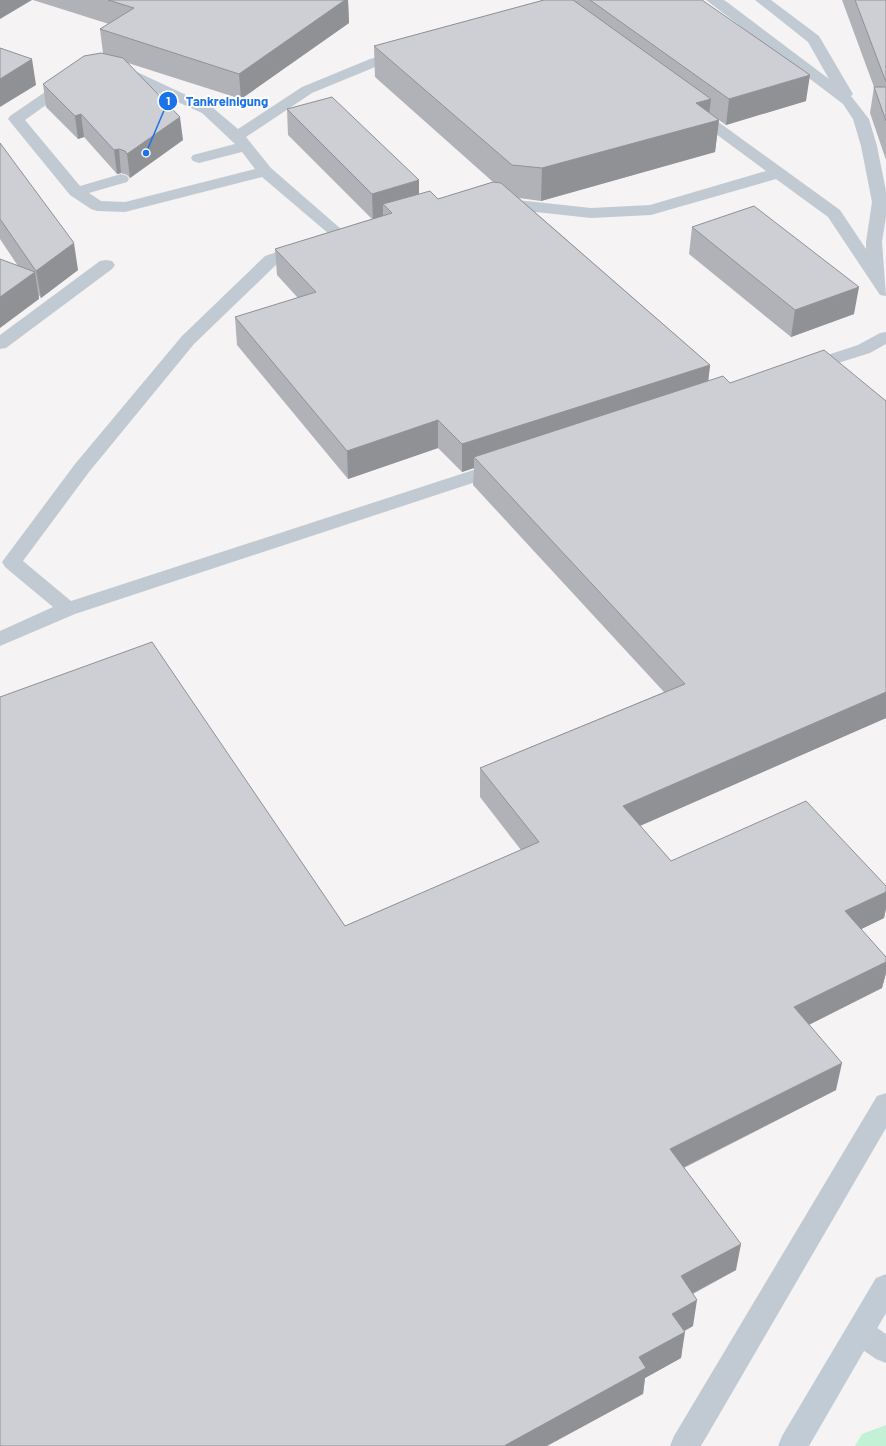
<svg xmlns="http://www.w3.org/2000/svg" width="886" height="1446" font-family="Barlow,sans-serif">
	<rect width="100%" height="100%" fill="#f5f3f3"/>
	<!-- green -->
	<path fill="#c3f1d5" d="M886,1425V1446H855L862,1434Z"/>
	<g fill="none" stroke-linecap="round" stroke-linejoin="round">
		<!-- lane -->
		<g fill="#c1cad2" fill-rule="evenodd">
			<path d="M706,0H724L727,2L829,79L808,42L755,0H771L819,36L853,94L851,96L869,119L877,146L886,191V217L882,242L886,296L880,295L828,217L776,179L651,215L591,218L499,208L493,206L491,203L493,200L499,198L591,208L650,205L766,171L689,114L686,111L689,108L694,106L699,108L840,210L866,249V242L872,202L861,146L853,119L843,104Z"/>
			<path d="M403,50L408,51L410,54L408,57L380,65L312,93L246,137L271,168L349,236L347,240L277,264L194,344L89,472L23,561L71,601L495,463L502,461L509,463L512,467L509,471L75,614L0,646V631L53,607L5,567L2,562L75,464L182,336L265,256L329,234L262,177L125,212L97,211L91,209L70,195L8,119L10,116L64,79L69,77L74,79L77,82L74,85L25,120L80,186L121,174L127,176L129,179L127,182L89,193L101,201L125,202L255,169L242,152L199,163L193,161L191,158L193,155L235,144L202,113L127,79L113,75L110,72L113,69L118,67L137,72L212,107L238,129L302,87L370,59Z"/>
			<path d="M106,260L112,261L115,265L112,269L6,348L0,349V335L100,261Z"/>
			<path d="M886,332V344L870,353L806,373L800,372L797,368L800,364L858,345L880,333Z"/>
			<path d="M886,1093V1128L701,1446H670L674,1436L877,1096Z"/>
		</g>
		<!-- street -->
		<path fill="#c1cad2" fill-rule="evenodd" d="M860,1319L870,1323L886,1334V1363L876,1359L850,1341L846,1332L850,1323Z"/>
		<!-- secondary -->
		<path fill="#c1cbd6" fill-rule="evenodd" d="M886,1274V1313L809,1446H778L782,1436L876,1278Z"/>
	</g>
	<!-- wall -->
	<g fill="#b0b2b7">
		<path d="M33,0H348L349,23L241,99L128,63L183,140L130,178L127,175L121,173L117,174L84,137L78,139L46,107L43,84L103,53L100,29L109,24Z"/>
		<path d="M544,0H702L806,101L726,125L709,113L719,120L715,152L541,201L519,198L710,365L708,381L886,718L640,826L671,861L886,886V908L884,918L861,929L886,962V973L882,988L809,1024L836,1090L684,1168L736,1270L693,1294V1326L684,1331L681,1358L645,1378L643,1394L345,926L521,850L480,797V768L664,692L473,485L474,468L462,472L438,448L348,479L237,345L235,317L298,298L277,275L275,249L372,219L288,135L287,109L419,194L438,199L493,182L375,77L374,46Z"/>
		<path d="M842,0H886V160L870,113L874,87Z"/>
		<path d="M0,143L78,270L41,298L39,295V299L18,266L0,239Z"/>
		<path d="M692,227L854,314L791,337L689,254Z"/>
	</g>
	<!-- shaded-wall -->
	<g fill="#909195">
		<path d="M0,0H32L0,19Z"/>
		<path d="M345,0H348L349,23L241,99L239,74Z"/>
		<path d="M32,59L36,85L0,107V79Z"/>
		<path d="M810,75L806,101L726,125L729,99Z"/>
		<path d="M711,99L708,123L719,120L715,152L541,201L542,168L696,103Z"/>
		<path d="M81,114L84,137L78,139L75,116Z"/>
		<path d="M180,117L183,140L130,178L127,154Z"/>
		<path d="M119,149L121,173L117,174L114,150Z"/>
		<path d="M419,180V207L392,213L383,204V217L373,220L372,194Z"/>
		<path d="M74,243L78,270L41,298L36,271Z"/>
		<path d="M35,272L39,299L0,328V297Z"/>
		<path d="M859,287L854,314L791,337L795,310Z"/>
		<path d="M710,365L707,393L474,457V468L462,472V444Z"/>
		<path d="M438,420V448L348,479L347,451Z"/>
		<path d="M886,692V718L621,834L623,806Z"/>
		<path d="M886,892V908L884,918L839,940L845,911Z"/>
		<path d="M886,962V973L882,988L789,1035L794,1007Z"/>
		<path d="M842,1063L836,1090L666,1176L670,1149Z"/>
		<path d="M741,1244L736,1270L676,1302L681,1276Z"/>
		<path d="M697,1300L693,1326L668,1340L672,1314Z"/>
		<path d="M685,1332L681,1358L645,1378L643,1394L547,1446H504L639,1357Z"/>
	</g>
	<!-- building -->
	<g fill="#cdcfd5" stroke="#909195">
		<path d="M108,0H345L239,74L100,29L134,8Z"/>
		<path d="M544,0H573L711,99L696,103L719,120L542,168L512,165L374,46Z"/>
		<path d="M590,0H702L810,75L729,99Z"/>
		<path d="M855,0H886V82Z"/>
		<path d="M0,48L32,59L0,79Z"/>
		<path d="M101,53L123,58L180,117L127,154L125,151L119,149L114,150L81,114L75,116L43,84L84,56Z"/>
		<path d="M874,87H886V121Z"/>
		<path d="M332,97L419,180L372,194L287,109Z"/>
		<path d="M0,143L74,243L36,271L0,219Z"/>
		<path d="M493,182L501,183L710,365L462,444L438,420L347,451L235,317L316,292L275,249L392,213L383,204L430,191L438,199Z"/>
		<path d="M754,206L859,287L795,310L692,227Z"/>
		<path d="M0,259L35,272L0,297Z"/>
		<path d="M824,350L886,401V692L623,806L671,861L806,801L886,886V892L845,911L886,957V962L794,1007L842,1063L670,1149L741,1244L681,1276L697,1300L672,1314L685,1332L639,1357L646,1368L504,1446H0V697L152,642L345,926L539,842L480,768L685,684L474,457L723,376L730,383Z"/>
	</g>
	<!-- callouts -->
	<path fill="none" stroke="#1a73e8" stroke-width="1.5" d="M146 153L168 101"/>
	<g fill="#1a73e8" stroke="#fff" stroke-width="1.5">
		<circle cx="146" cy="153" r="4"/>
		<circle cx="168" cy="101" r="10"/>
	</g>
	<g font-size="12" text-anchor="middle" font-weight="bold" fill="#fff">
		<text x="168" y="105">1</text>
	</g>
	<g font-size="13" text-anchor="middle" font-weight="bold" fill="#1a73e8" stroke="#fff" stroke-width="4" stroke-linejoin="round" paint-order="stroke">
		<text x="227" y="106">Tankreinigung</text>
	</g>
</svg>
